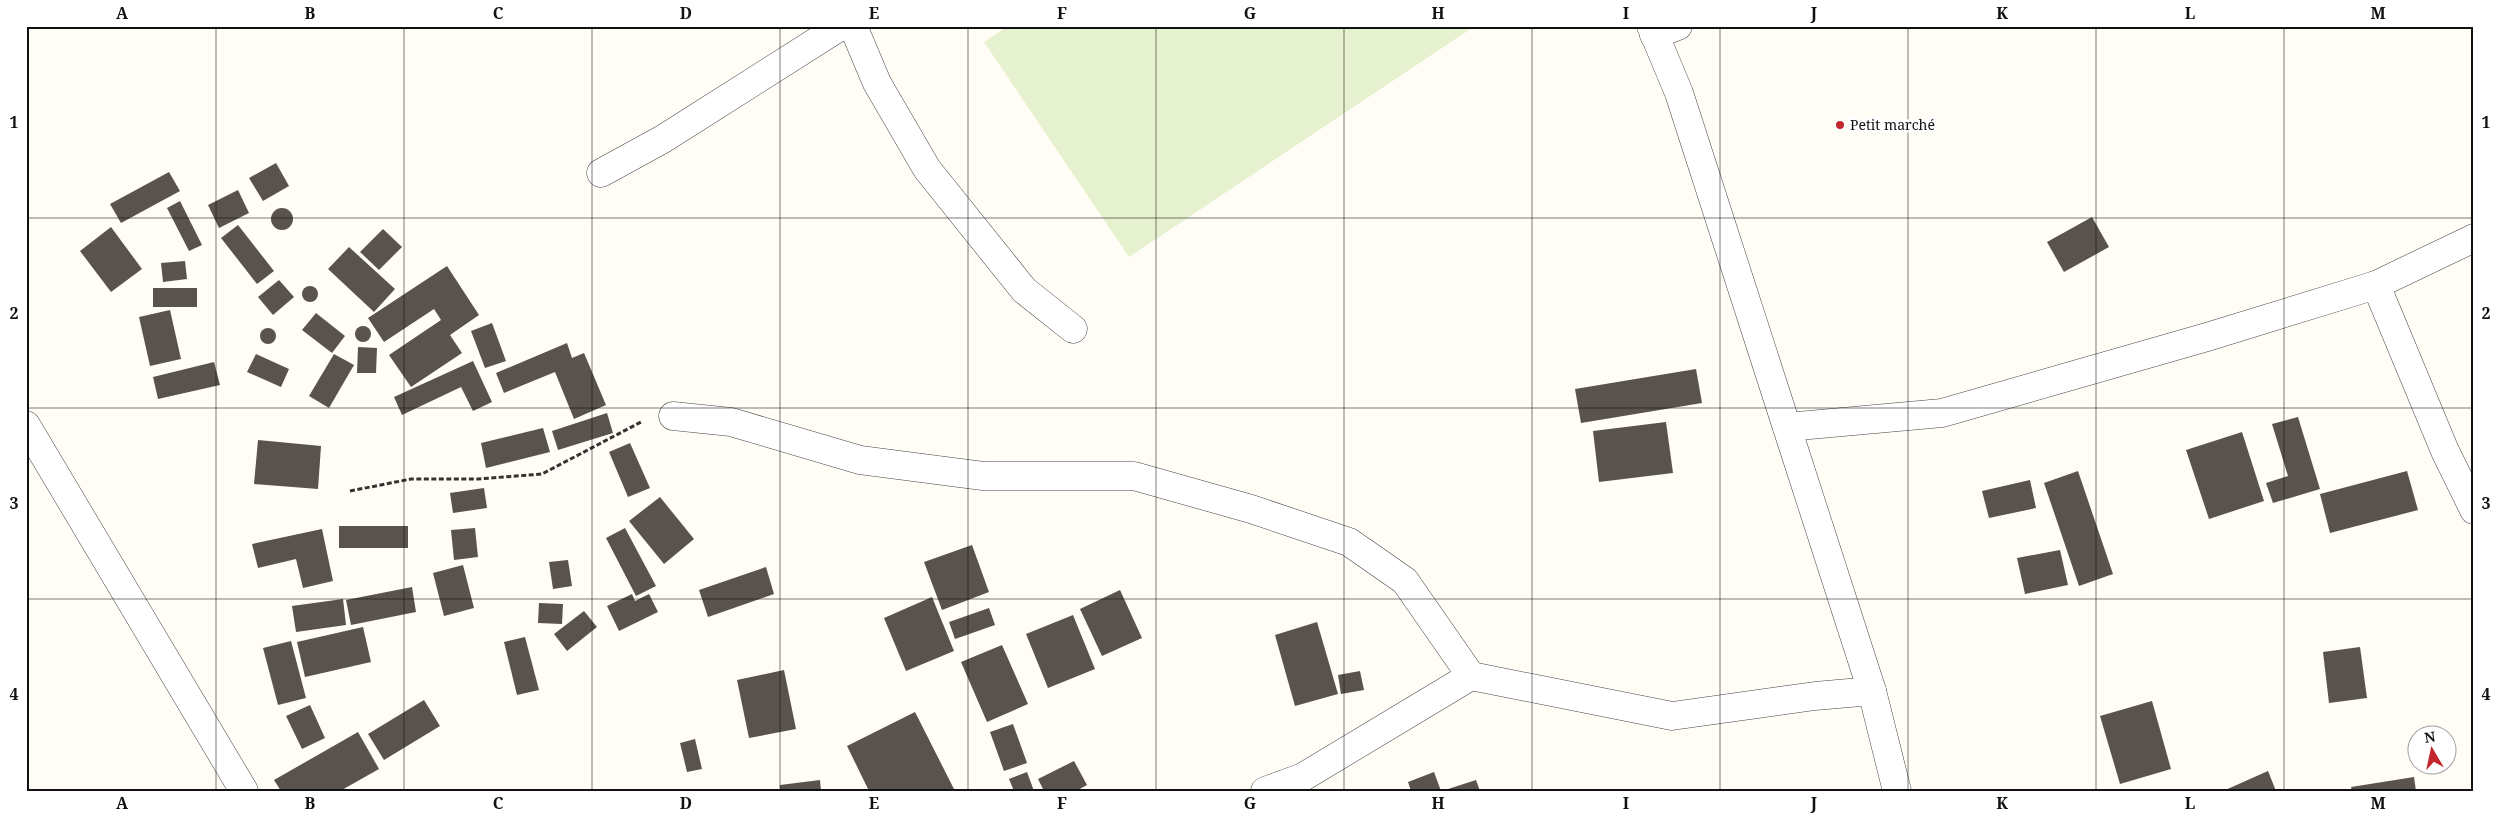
<svg xmlns="http://www.w3.org/2000/svg" width="2500" height="817" font-family="'Noto Serif',serif">
	<rect width="100%" height="100%" fill="#fffdf5"/>
	<!-- pitch -->
	<path fill="#e6f2cf" d="M1008,26H1475L1129,257L984,42Z"/>
	<!-- building -->
	<g fill="#5a524d">
		<path d="M276,163L289,186L263,201L249,178Z"/>
		<path d="M169,172L180,191L121,223L110,204Z"/>
		<path d="M238,190L249,213L219,228L208,205Z"/>
		<path d="M180,201L202,245L189,251L167,208Z"/>
		<circle cx="282" cy="219" r="11"/>
		<path d="M2092,217L2109,247L2064,272L2047,242Z"/>
		<path d="M238,225L274,271L257,284L221,238Z"/>
		<path d="M111,227L142,269L111,292L80,251Z"/>
		<path d="M383,229L402,247L379,270L360,252Z"/>
		<path d="M349,247L395,289L374,312L328,269Z"/>
		<path d="M185,261L187,279L163,282L161,263Z"/>
		<path d="M447,266L479,315L450,335L462,353L411,387L389,355L441,320L434,309L384,342L368,318Z"/>
		<path d="M279,280L294,297L273,315L258,297Z"/>
		<circle cx="310" cy="294" r="8"/>
		<rect x="153" y="288" width="44" height="19"/>
		<path d="M170,310L181,359L150,366L139,317Z"/>
		<path d="M316,313L345,336L332,353L302,330Z"/>
		<path d="M492,323L506,361L485,368L471,331Z"/>
		<circle cx="363" cy="334" r="8"/>
		<circle cx="268" cy="336" r="8"/>
		<path d="M567,343L572,358L584,353L606,405L574,419L555,372L504,393L496,373Z"/>
		<path d="M358,347L377,348L376,373H357Z"/>
		<path d="M256,354L289,369L281,387L247,372Z"/>
		<path d="M334,354L354,365L329,408L309,396Z"/>
		<path d="M473,361L492,402L473,411L461,387L402,415L394,397Z"/>
		<path d="M214,362L220,385L158,399L153,377Z"/>
		<path d="M1696,369L1702,403L1581,423L1575,389Z"/>
		<path d="M607,413L613,433L558,450L552,431Z"/>
		<path d="M2298,417L2320,489L2273,503L2266,483L2288,476L2272,424Z"/>
		<path d="M1666,422L1673,473L1599,482L1593,431Z"/>
		<path d="M543,428L550,452L486,468L481,443Z"/>
		<path d="M2242,432L2264,501L2209,519L2186,450Z"/>
		<path d="M258,440L321,446L318,489L254,484Z"/>
		<path d="M630,443L650,488L628,497L609,452Z"/>
		<path d="M2078,471L2113,574L2079,586L2044,483Z"/>
		<path d="M2407,471L2418,510L2330,533L2320,494Z"/>
		<path d="M2030,480L2036,508L1989,518L1982,491Z"/>
		<path d="M484,488L487,508L453,513L450,493Z"/>
		<path d="M660,497L694,539L664,564L629,521Z"/>
		<rect x="339" y="526" width="69" height="22"/>
		<path d="M475,528L478,557L454,560L451,530Z"/>
		<path d="M625,528L656,586L636,596L606,538Z"/>
		<path d="M322,529L333,581L303,588L296,559L258,568L252,544Z"/>
		<path d="M972,545L989,592L942,610L924,562Z"/>
		<path d="M2060,550L2068,585L2025,594L2017,558Z"/>
		<path d="M568,560L572,586L553,589L549,562Z"/>
		<path d="M463,565L474,608L444,616L433,573Z"/>
		<path d="M766,567L774,594L708,617L699,590Z"/>
		<path d="M412,587L416,612L351,625L346,600Z"/>
		<path d="M1120,590L1142,638L1102,656L1080,609Z"/>
		<path d="M632,594L635,601L649,594L658,612L619,631L607,606Z"/>
		<path d="M932,597L954,651L906,671L884,618Z"/>
		<path d="M343,599L346,625L296,632L292,606Z"/>
		<path d="M539,603L563,604L562,624L538,623Z"/>
		<path d="M989,608L995,625L955,639L949,622Z"/>
		<path d="M584,611L597,627L567,651L554,634Z"/>
		<path d="M1073,615L1095,669L1048,688L1026,634Z"/>
		<path d="M1317,622L1338,694L1295,706L1275,635Z"/>
		<path d="M363,627L371,662L305,677L297,642Z"/>
		<path d="M525,637L539,690L517,695L504,642Z"/>
		<path d="M291,641L306,698L278,705L263,648Z"/>
		<path d="M1002,645L1028,704L987,722L961,662Z"/>
		<path d="M2360,647L2367,698L2329,703L2323,652Z"/>
		<path d="M784,670L796,729L749,738L737,680Z"/>
		<path d="M1360,671L1364,690L1341,694L1338,675Z"/>
		<path d="M424,700L440,726L384,760L368,734Z"/>
		<path d="M2152,701L2171,769L2120,784L2100,716Z"/>
		<path d="M310,705L325,738L302,749L286,716Z"/>
		<path d="M915,712L955,791H869L847,746Z"/>
		<path d="M1013,724L1027,763L1004,771L990,732Z"/>
		<path d="M358,732L379,769L340,791H281L274,780Z"/>
		<path d="M695,739L702,769L687,772L680,743Z"/>
		<path d="M1074,761L1087,785L1076,791H1044L1038,779Z"/>
		<path d="M2268,771L2276,791H2223Z"/>
		<path d="M1027,772L1034,791H1014L1009,779Z"/>
		<path d="M1434,772L1441,791H1411L1408,782Z"/>
		<path d="M2414,777L2416,791H2352L2351,787Z"/>
		<path d="M820,780L821,791H780V785Z"/>
		<path d="M1476,780L1480,791H1445V790Z"/>
	</g>
	<g fill="none" stroke-linecap="round" stroke-linejoin="round">
		<defs>
			<g id="minor">
				<path d="M853,26L877,83L927,169L1024,290L1073,329"/>
				<path d="M1651,26L1679,93L1872,691L1897,791"/>
				<path d="M1654,35L1678,26"/>
				<path d="M601,173L663,139L841,26"/>
				<path d="M2376,285L2445,451L2474,510"/>
				<path d="M673,416L731,422L860,460L983,476H1134L1251,509L1349,542L1405,581L1471,676"/>
				<path d="M26,425L244,791"/>
				<path d="M1787,427L1942,413L2207,337L2376,285L2474,238"/>
				<path d="M1265,791L1303,777L1471,676L1672,716L1815,696L1872,691"/>
			</g>
		</defs>
		<!-- minor casing -->
		<use href="#minor" stroke="#444" stroke-width="29"/>
		<!-- path -->
		<path stroke="#333" stroke-width="3" stroke-dasharray="5 2.5" stroke-linecap="butt" d="M350,491L411,479H478L542,474L641,422"/>
		<!-- minor -->
		<use href="#minor" stroke="#fff" stroke-width="28"/>
	</g>
	<!-- grid -->
	<path fill="none" stroke="#111" stroke-width="1" stroke-opacity="0.55" d="M216,26V791M404,26V791M592,26V791M780,26V791M968,26V791M1156,26V791M1344,26V791M1532,26V791M1720,26V791M1908,26V791M2096,26V791M2284,26V791M26,218H2474M26,408H2474M26,599H2474"/>
	<!-- markers -->
	<circle fill="#c4262e" stroke="#fff" stroke-width="2" cx="1840" cy="125" r="5"/>
	<g text-anchor="middle" stroke-width="5" stroke-linejoin="round" paint-order="stroke">
		<!-- poi labels -->
		<g font-size="14" fill="#111" stroke="#fff" text-anchor="start">
			<text x="1850" y="130">Petit marché</text>
		</g>
	</g>
	<!-- border -->
	<rect width="2500" height="817" fill="none" stroke="#ffffff" stroke-width="55"/>
	<!-- north arrow -->
	<g transform="translate(2432 750) rotate(351)"><circle r="24" fill="#ffffff" stroke="#a0a0a0"/>
	<path d="M0-4L9 19L0 12L-9 19Z" fill="#c4262e"/>
	<text y="-8" font-size="14" font-weight="bold" text-anchor="middle" fill="#111111">N</text>
	</g>
	<rect x="28" y="28" width="2444" height="762" fill="none" stroke="#111" stroke-width="2"/>
	<g font-size="16" text-anchor="middle" font-weight="bold" fill="#111">
		<text x="122" y="19">A</text>
		<text x="310" y="19">B</text>
		<text x="498" y="19">C</text>
		<text x="686" y="19">D</text>
		<text x="874" y="19">E</text>
		<text x="1062" y="19">F</text>
		<text x="1250" y="19">G</text>
		<text x="1438" y="19">H</text>
		<text x="1626" y="19">I</text>
		<text x="1814" y="19">J</text>
		<text x="2002" y="19">K</text>
		<text x="2190" y="19">L</text>
		<text x="2378" y="19">M</text>
		<text x="14" y="128">1</text>
		<text x="2486" y="128">1</text>
		<text x="14" y="319">2</text>
		<text x="2486" y="319">2</text>
		<text x="14" y="509">3</text>
		<text x="2486" y="509">3</text>
		<text x="14" y="700">4</text>
		<text x="2486" y="700">4</text>
		<text x="122" y="809">A</text>
		<text x="310" y="809">B</text>
		<text x="498" y="809">C</text>
		<text x="686" y="809">D</text>
		<text x="874" y="809">E</text>
		<text x="1062" y="809">F</text>
		<text x="1250" y="809">G</text>
		<text x="1438" y="809">H</text>
		<text x="1626" y="809">I</text>
		<text x="1814" y="809">J</text>
		<text x="2002" y="809">K</text>
		<text x="2190" y="809">L</text>
		<text x="2378" y="809">M</text>
	</g>
</svg>
